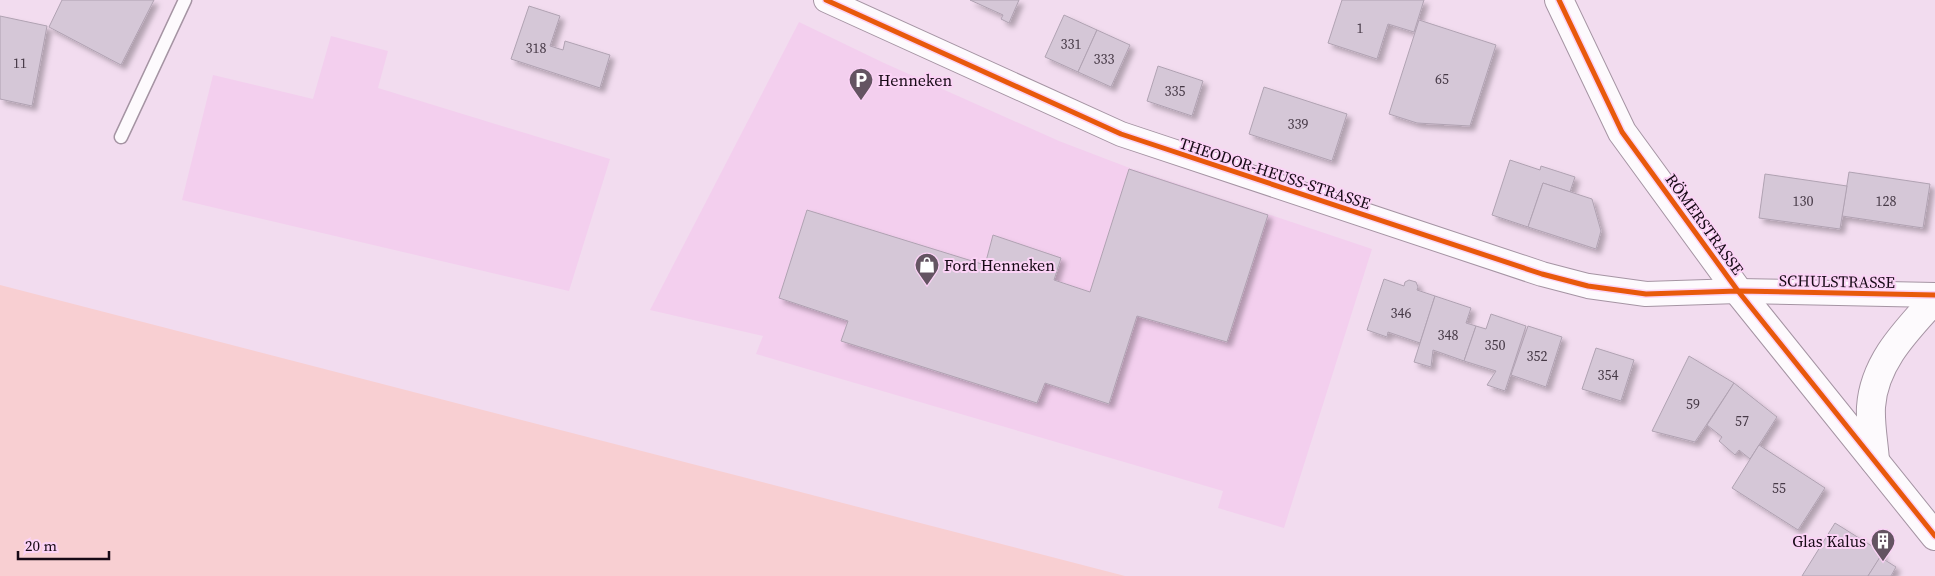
<svg xmlns="http://www.w3.org/2000/svg" width="1935" height="576" font-family="'Source Serif 4',serif">
	<defs>
		<filter id="shadow"><feDropShadow dx="4.5" dy="4.5" stdDeviation="2.5" flood-color="#0004"/></filter>
	</defs>
	<rect width="100%" height="100%" fill="#f2dcef"/>
	<!-- built -->
	<g fill="#f3cfee">
		<path d="M799,22L884,63L1059,141L1127,167L1372,249L1284,528L1218,508L1223,491L756,354L763,336L650,310Z"/>
		<path d="M331,36L388,51L378,88L610,159L569,291L182,200L213,75L313,99Z"/>
	</g>
	<!-- green -->
	<path fill="#f8cfd2" d="M0,285L1125,576H0Z"/>
	<!-- building -->
	<g fill="#d5c7d7" stroke="#b0a2b2" filter="url(#shadow)">
		<path d="M62,0H154L121,65L49,27Z"/>
		<path d="M970,0H1019L1009,23L1001,19L1003,15Z"/>
		<path d="M1342,0H1424L1414,32L1388,24L1377,59L1328,43Z"/>
		<path d="M529,6L560,16L550,46L563,50L565,41L610,55L600,88L511,59Z"/>
		<path d="M1064,15L1097,30L1078,72L1045,57Z"/>
		<path d="M0,16L47,26L32,106L0,99Z"/>
		<path d="M1419,20L1496,45L1470,126L1417,123L1389,114Z"/>
		<path d="M1097,30L1130,45L1111,87L1078,72Z"/>
		<path d="M1158,66L1203,81L1192,116L1147,101Z"/>
		<path d="M1264,87L1347,114L1332,161L1249,134Z"/>
		<path d="M1510,160L1540,170L1541,166L1575,177L1570,192L1543,183L1528,227L1492,215Z"/>
		<path d="M1129,169L1268,215L1227,342L1137,316L1109,404L1045,383L1037,403L841,341L848,321L779,298L807,210L985,265L993,235L1061,258L1054,280L1090,292Z"/>
		<path d="M1849,172L1930,184L1923,228L1842,216Z"/>
		<path d="M1765,174L1847,186L1840,229L1759,218Z"/>
		<path d="M1543,183L1592,199L1601,231L1596,249L1528,227Z"/>
		<path d="M1384,279L1404,286L1405,282L1409,280L1416,282L1418,287L1417,290L1435,296L1420,343L1388,332L1387,337L1367,330Z"/>
		<path d="M1435,296L1471,308L1466,323L1476,326L1464,361L1433,350L1431,367L1414,362Z"/>
		<path d="M1491,314L1526,326L1505,391L1487,385L1496,371L1464,361L1476,326L1486,329Z"/>
		<path d="M1528,326L1562,337L1546,387L1511,375Z"/>
		<path d="M1596,348L1634,360L1621,401L1582,389Z"/>
		<path d="M1689,356L1734,383L1695,442L1652,431Z"/>
		<path d="M1734,383L1777,417L1750,459L1739,450L1735,455L1719,441L1722,437L1707,425Z"/>
		<path d="M1759,445L1825,488L1798,530L1732,488Z"/>
		<path d="M1835,523L1883,553L1868,576H1802Z"/>
		<path d="M1880,557L1896,567L1891,576H1868Z"/>
	</g>
	<g fill="none" stroke-linecap="round" stroke-linejoin="round">
		<defs>
			<path id="lane" d="M121,137L185,0"/>
			<path id="street" d="M826,0L1121,134L1542,274L1588,286L1646,294L1738,291L1935,295"/>
			<g id="secondary">
				<path d="M1559,0L1622,132L1738,291L1935,536"/>
				<path d="M1875,461C1874,444 1870,425 1871,407C1874,362 1907,330 1935,299"/>
			</g>
		</defs>
		<!-- lane casing -->
		<use href="#lane" stroke="#a594a3" stroke-width="15"/>
		<!-- street casing -->
		<use href="#street" stroke="#a594a3" stroke-width="26"/>
		<!-- secondary casing -->
		<use href="#secondary" stroke="#a594a3" stroke-width="30"/>
		<!-- lane -->
		<use href="#lane" stroke="#fdfafd" stroke-width="12"/>
		<!-- street -->
		<use href="#street" stroke="#fdfafd" stroke-width="24"/>
		<!-- secondary -->
		<use href="#secondary" stroke="#fdfafd" stroke-width="28"/>
		<defs>
			<g id="cycleway">
				<path d="M826,0L1121,134L1542,274L1588,286L1646,294L1738,291L1935,295"/>
				<path d="M1559,0L1622,132L1738,291L1935,536"/>
			</g>
		</defs>
		<!-- cycleway casing -->
		<use href="#cycleway" stroke="#fbd3f6" stroke-width="8"/>
		<!-- cycleway -->
		<use href="#cycleway" stroke="#e8590c" stroke-width="5"/>
	</g>
	<!-- icons -->
	<defs>
		<symbol id="parking-pin" viewBox="-11 -11 22 30"><path d="M0 17L-7.5 6A9.5 9.5 0 1 1 7.5 6Z" fill="#645462" stroke="#fbd3f6"/><path d="M-3.5-5.5H1a3.5 3.5 0 0 1 0 7H-1V5.5H-3.5ZM-1-3.4V-.6H.8a1.4 1.4 0 0 0 0-2.8Z" fill="#fff"/></symbol>
		<symbol id="shop-pin" viewBox="-11 -11 22 30"><path d="M0 17L-7.5 6A9.5 9.5 0 1 1 7.5 6Z" fill="#645462" stroke="#fbd3f6"/><path d="M-5-2.5h2.3a2.7 3.5 0 0 1 5.4 0H5L5.5 6h-11ZM-1.5-2.5h3a1.5 2.3 0 0 0-3 0Z" fill="#fff"/></symbol>
		<symbol id="building-pin" viewBox="-11 -11 22 30"><path d="M0 17L-7.5 6A9.5 9.5 0 1 1 7.5 6Z" fill="#645462" stroke="#fbd3f6"/><path d="M-4-6H4V6H1V3H-1V6H-4ZM-2.5-4.3h1.7v1.8h-1.7ZM.8-4.3h1.7v1.8H.8ZM-2.5-1h1.7V.8h-1.7ZM.8-1h1.7V.8H.8Z" fill="#fff"/></symbol>
	</defs>
	<g fill-rule="evenodd">
		<use href="#parking-pin" x="847" y="66" width="28" height="38"/>
		<use href="#shop-pin" x="913" y="251" width="28" height="38"/>
		<use href="#building-pin" x="1869" y="527" width="28" height="38"/>
	</g>
	<g text-anchor="middle" stroke-width="4" stroke-linejoin="round" paint-order="stroke">
		<!-- number labels -->
		<g font-size="14" fill="#463946">
			<text x="1360" y="33">1</text>
			<text x="1071" y="49">331</text>
			<text x="536" y="53">318</text>
			<text x="1104" y="64">333</text>
			<text x="20" y="68">11</text>
			<text x="1442" y="84">65</text>
			<text x="1175" y="96">335</text>
			<text x="1298" y="129">339</text>
			<text x="1803" y="206">130</text>
			<text x="1886" y="206">128</text>
			<text x="1401" y="318">346</text>
			<text x="1448" y="340">348</text>
			<text x="1495" y="350">350</text>
			<text x="1537" y="361">352</text>
			<text x="1608" y="380">354</text>
			<text x="1693" y="409">59</text>
			<text x="1742" y="426">57</text>
			<text x="1779" y="493">55</text>
		</g>
		<!-- poi labels -->
		<g font-size="16" fill="#170a16" stroke="#fbd3f6" text-anchor="start">
			<text x="878" y="86">Henneken</text>
			<text x="944" y="271">Ford Henneken</text>
			<text x="1866" y="547" text-anchor="end">Glas Kalus</text>
		</g>
		<!-- street labels -->
		<g font-size="16" fill="#170a16" stroke="#fbd3f6">
			<text transform="translate(1275 173) rotate(18)" y="6">THEODOR-HEUSS-STRASSE</text>
			<text transform="translate(1705 224) rotate(54)" y="6">RÖMERSTRASSE</text>
			<text transform="translate(1837 281) rotate(1)" y="6">SCHULSTRASSE</text>
		</g>
	</g>
	<!-- scale -->
	<path d="M18 551v8h91v-8" fill="none" stroke="#170a16" stroke-width="2.5"/>
	<text x="25" y="551" font-size="15" fill="#170a16" stroke="#fbd3f6" stroke-width="4" paint-order="stroke">20 m</text>
</svg>
